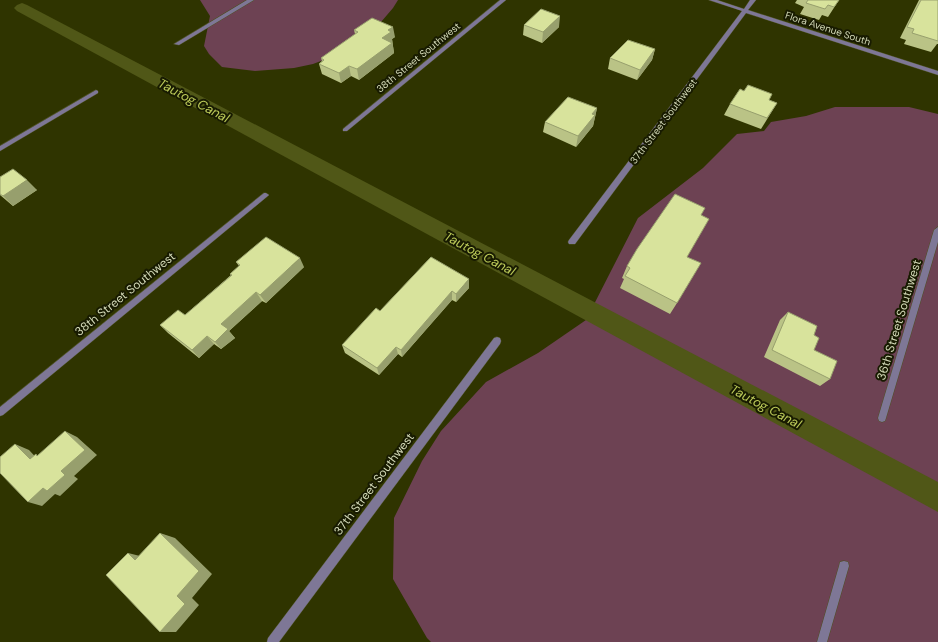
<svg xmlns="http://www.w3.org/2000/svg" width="938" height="642" font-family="'DM Sans',sans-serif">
	<rect width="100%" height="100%" fill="#2f3400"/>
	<!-- green -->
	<g fill="#6d4253">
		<path d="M200,0H398L393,8L381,22L334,56L313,64L294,68L255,71L222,67L209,54L204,46L210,16Z"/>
		<path d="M835,107H909L938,114V642H431L427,638L393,579L394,518L422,461L441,431L486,382L538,353L586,320L638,218L703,168L737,134L764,131L771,122L806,116Z"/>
	</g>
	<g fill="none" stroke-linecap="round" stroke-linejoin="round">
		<!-- canal -->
		<path fill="#505717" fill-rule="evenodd" d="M22,3L27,5L938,482V512L17,11L14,8L17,5Z"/>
		<defs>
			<g id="minor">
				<path d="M247,0H254L179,45L174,44Z"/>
				<path d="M500,0H506L347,131H343V129Z"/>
				<path d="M709,0H717L744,9L750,0H756L748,10L938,71V75L746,13L575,244H569L568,242L569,240L742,11Z"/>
				<path d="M96,90L98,91V93L0,151V146Z"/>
				<path d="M264,193H266L269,195L3,415L0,416V407Z"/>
				<path d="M938,227V242L886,418L885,421L882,422L879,421L878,418L934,230Z"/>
				<path d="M497,337L500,338L501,341L500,344L279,642H267L268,638L494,338Z"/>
				<path d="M844,561L848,562L849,566L827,642H817L839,566L840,562Z"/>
			</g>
		</defs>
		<!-- minor casing -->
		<use href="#minor" stroke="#4d5221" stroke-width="1"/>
		<!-- minor -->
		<use href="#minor" fill="#7e7796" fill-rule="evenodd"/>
	</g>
	<!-- wall -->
	<g fill="#bac386">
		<path d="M797,0H839L828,17L822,15L819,20L800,14L804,7L795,3Z"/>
		<path d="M919,0H938V44H937L931,52L904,44L906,40L900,38Z"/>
		<path d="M524,25L559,27L542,43L523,35Z"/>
		<path d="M354,30L395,37L392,39L394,53L359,80L351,76L341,83L322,74L319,64L322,61L321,58L355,34Z"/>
		<path d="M655,49L652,60L637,80L608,69L610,58Z"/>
		<path d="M769,100L777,103L761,129L724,115L730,104Z"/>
		<path d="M597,108L593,126L576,147L543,132L545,122Z"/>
		<path d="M0,177L37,190L13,206L0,195Z"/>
		<path d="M701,215L687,257L677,303L670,314L620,288L624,279L622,278L627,266Z"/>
		<path d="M431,257L469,288L456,302L452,300L402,357L398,354L379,375L345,353L342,345L380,311Z"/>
		<path d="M236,262L304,267L266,303L262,301L229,331L235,338L221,349L214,344L199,358L168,333L160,325L185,315L231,275L230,274L239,266Z"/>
		<path d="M788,312L814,335V350L830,379L820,386L764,357L780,320Z"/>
	</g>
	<!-- shaded-wall -->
	<g fill="#979f6d">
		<path d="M560,16L559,27L542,43L543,32Z"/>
		<path d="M393,27L395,37L392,39L394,53L359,80L357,69L382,38L388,30Z"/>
		<path d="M655,49L652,60L637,80L640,70Z"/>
		<path d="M349,66L351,76L341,83L339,73Z"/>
		<path d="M597,108L593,126L576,147L578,136L592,114Z"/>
		<path d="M27,180L37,190L13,206L3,196Z"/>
		<path d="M300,258L304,267L266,303L260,295Z"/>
		<path d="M469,279V288L456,302V294Z"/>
		<path d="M452,291V300L402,357L401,350Z"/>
		<path d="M256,292L262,301L229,331L235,338L221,349L215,342L221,324Z"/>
		<path d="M207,336L214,344L199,358L192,350Z"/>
		<path d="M396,347L398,354L379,375L377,368Z"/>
		<path d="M65,431L77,437L97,455L74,476L78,479L60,496L55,494L42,506L28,502Z"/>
		<path d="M15,444L29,450L43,465L30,459Z"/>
		<path d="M160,533L175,538L212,574L192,598L199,605L176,632H160L177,596Z"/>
		<path d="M128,553L144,557L135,560Z"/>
	</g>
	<!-- building -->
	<g fill="#d8e39c" stroke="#979f6d">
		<path d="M808,0H839L834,7L828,5L825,9L806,3Z"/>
		<path d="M921,0H938V41L912,33L914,29L907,27Z"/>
		<path d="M541,9L560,16L543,32L524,25Z"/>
		<path d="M372,18L393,27L388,30L391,32L382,38L392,43L357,69L349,66L339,73L319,64L324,60L321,58L358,32L354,30Z"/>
		<path d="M628,40L655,49L640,70L610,58Z"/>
		<path d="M748,85L772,94L769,100L777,103L767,118L730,104L740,89L744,91Z"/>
		<path d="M568,97L597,108L592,114L595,115L578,136L545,122Z"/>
		<path d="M13,169L27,180L3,196L0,194V177Z"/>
		<path d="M675,194L705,208L701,215L709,219L687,257L701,263L677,303L625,276L630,268L627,266L637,249Z"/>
		<path d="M266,237L300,258L260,295L256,292L221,324L228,329L215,342L207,336L192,350L160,325L178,310L185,315L232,275L230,274L240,265L236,262Z"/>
		<path d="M431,257L469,279L456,294L452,291L401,350L396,347L377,368L342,345L376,308L380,311Z"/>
		<path d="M788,312L817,326L814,335L819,338L814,350L837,361L830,379L772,350Z"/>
		<path d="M65,431L85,450L61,471L65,475L47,491L43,488L28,502L0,473V457L15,444L30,459L36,454L37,456Z"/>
		<path d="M160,533L199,571L177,596L185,604L160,632L106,575L128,553L135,560Z"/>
	</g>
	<g text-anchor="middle" stroke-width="4" stroke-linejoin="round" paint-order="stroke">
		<!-- far-street labels -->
		<g font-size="10" fill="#d4dab8" stroke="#181b01">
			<text transform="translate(828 28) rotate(18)" y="4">Flora Avenue South</text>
			<text transform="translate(418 57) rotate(-39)" y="4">38th Street Southwest</text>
			<text transform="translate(663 121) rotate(-53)" y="4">37th Street Southwest</text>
		</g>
		<!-- street labels -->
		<g font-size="12" fill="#d4dab8" stroke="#181b01">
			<text transform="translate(125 294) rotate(-39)" y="4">38th Street Southwest</text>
			<text transform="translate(899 320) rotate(-73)" y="4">36th Street Southwest</text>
			<text transform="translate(374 484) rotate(-53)" y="4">37th Street Southwest</text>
		</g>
		<!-- water labels -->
		<g font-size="13" font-style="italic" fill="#bbc958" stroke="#181b01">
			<text transform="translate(194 100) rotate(28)" y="5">Tautog Canal</text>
			<text transform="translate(480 253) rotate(28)" y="5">Tautog Canal</text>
			<text transform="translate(766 406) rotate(28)" y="5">Tautog Canal</text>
		</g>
	</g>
</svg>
